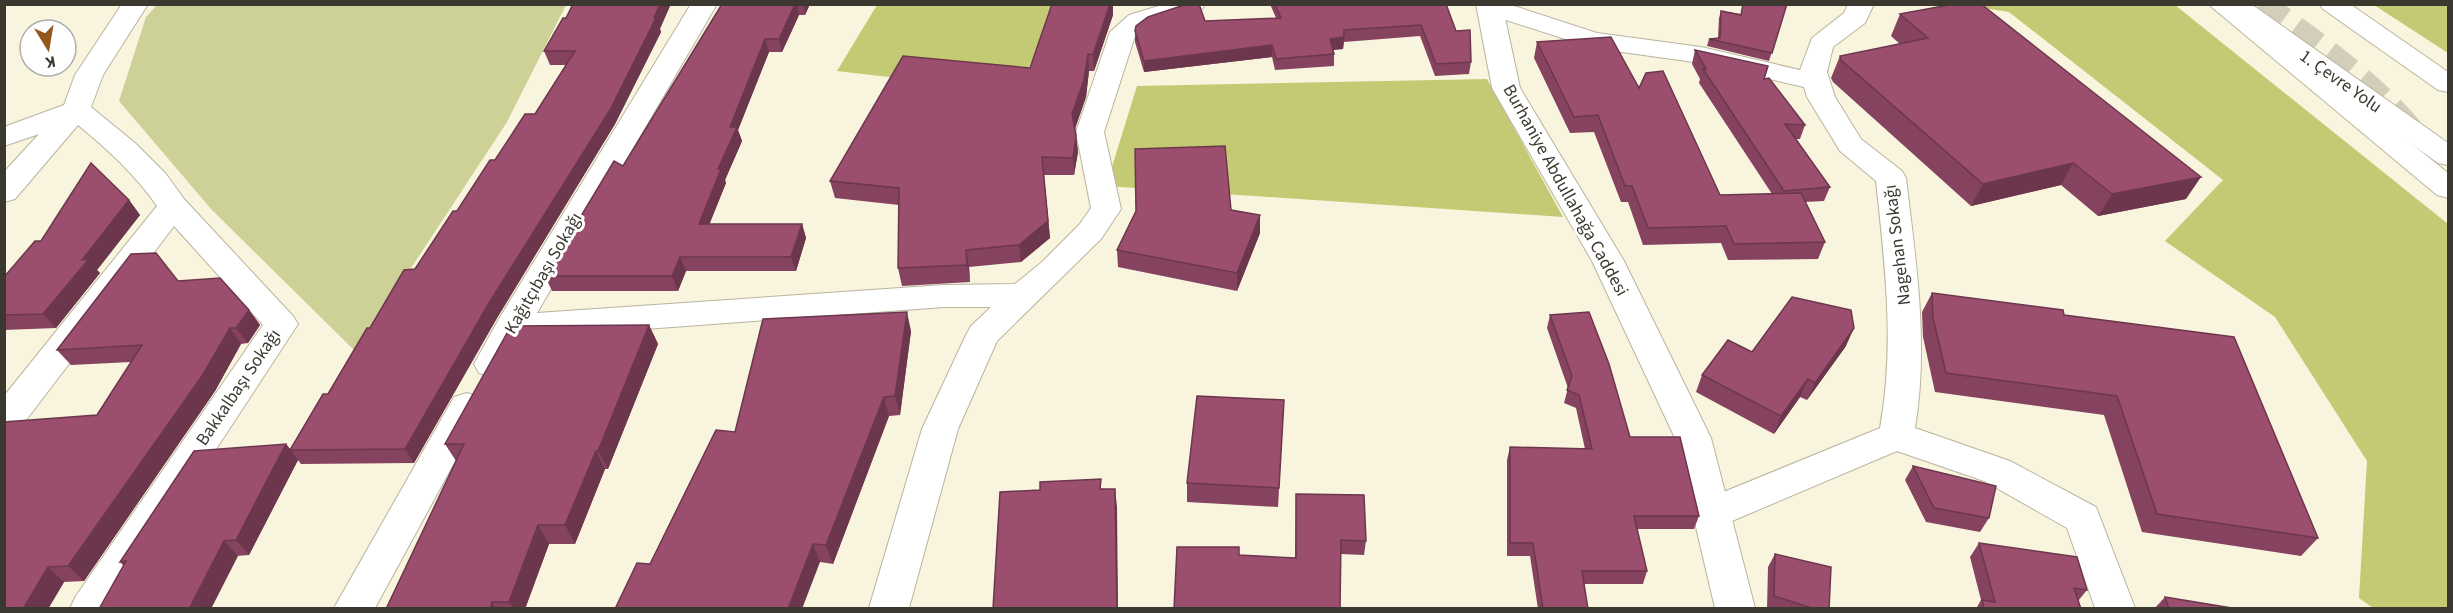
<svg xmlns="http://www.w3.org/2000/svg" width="2453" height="613" font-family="'Source Sans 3',sans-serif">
	<rect width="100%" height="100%" fill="#f9f4dd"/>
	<!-- green -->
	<path fill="#cdd197" d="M157,5H566L507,122L356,352L211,209L119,101L146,17Z"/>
	<!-- forest -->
	<g fill="#c4c974">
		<path d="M877,5H1056L1018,92L837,71Z"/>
		<path d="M1964,5H2175L2448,224V608H2373L2359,598L2367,461L2275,317L2165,241L2223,180L2009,12Z"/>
		<path d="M2374,5H2448V53Z"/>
		<path d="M1487,79L1563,217L1106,186L1137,86Z"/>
	</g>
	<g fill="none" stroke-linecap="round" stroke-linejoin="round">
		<!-- minor-tunnel -->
		<path stroke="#d3ceba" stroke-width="28" stroke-dasharray="28 14" stroke-linecap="butt" d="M2260,4C2332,58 2404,105 2448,186"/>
		<defs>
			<g id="minor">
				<path d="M122,4H148L103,75L91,107L135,143L166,174L184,199L293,316L298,324L112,608H70L76,596L263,325L174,226L17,432L4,436V396L157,206C135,174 107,149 78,125L15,199L4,202V172L39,134L4,146V127L64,105L75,75Z"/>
				<path d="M691,4H717L537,313L944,285L1015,284L1042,262L1079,225L1091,208L1076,132L1110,32L1129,15L1165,4H1206L1202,9L1147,27L1135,36L1104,132L1121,209L1101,239L997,341L958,429L909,608H869L922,429L966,335L971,326L991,307H944L523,338L503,373L491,377L479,373L474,364L499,319Z"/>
				<path d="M1479,4H1508L1597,33L1701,47L1800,70L1812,38L1844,13L1848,4H1874L1865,23L1833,47L1827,72L1835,97L1861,139L1902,171L1906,178C1916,262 1929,345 1915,428L2010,461L2096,507L2135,608H2095L2067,528L1984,481L1897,451L1725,524L1712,528L1699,524L1693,513L1699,502L1880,428C1895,346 1885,264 1876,181L1840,151L1807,97L1804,87L1701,63L1593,48L1481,12L1477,7Z"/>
				<path d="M2208,4H2238L2448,173V198L2437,195Z"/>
				<path d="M467,393L480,397L485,406L375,608H334L454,397Z"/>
			</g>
			<path id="major" d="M1476,4H1502L1520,88L1624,261L1711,438L1755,608H1715L1675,438L1592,261L1492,88Z"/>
			<g id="highway">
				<path d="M2220,4H2251L2448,143V165L2438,163L2224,9Z"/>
				<path d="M2319,4H2350L2448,72V92L2438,90L2323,9Z"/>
			</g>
		</defs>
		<!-- minor casing -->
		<use href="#minor" stroke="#b9b49e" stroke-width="2"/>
		<!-- major casing -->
		<use href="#major" stroke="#b9b49e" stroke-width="2"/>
		<!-- highway casing -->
		<use href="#highway" stroke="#b9b49e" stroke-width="2"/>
		<!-- minor -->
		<use href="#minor" fill="#fff" fill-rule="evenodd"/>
		<!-- major -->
		<use href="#major" fill="#fff" fill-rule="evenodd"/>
		<!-- highway -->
		<use href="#highway" fill="#fff" fill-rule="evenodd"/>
	</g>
	<!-- wall -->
	<g fill="#85435f">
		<path d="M722,4H810L805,15H799L782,52H769L738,130L742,141L725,180L726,183L709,224H802L806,238L796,271H686L678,291H552L545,276L623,166Z"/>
		<path d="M1270,4H1446L1456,31L1471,62L1469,74L1435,76L1420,36L1344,42L1343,49L1333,50L1334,54V66L1275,70L1272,57L1144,72L1135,42V31L1205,21L1276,18Z"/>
		<path d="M1743,4H1787L1769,61L1707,46L1709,39L1718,38L1719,18L1721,11L1741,14Z"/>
		<path d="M1900,14L2186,199L2098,216L2061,185L1971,206L1833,82L1831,78L1840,56L1900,44L1891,36Z"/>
		<path d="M1113,15L1094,71H1089L1086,97L1075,129L1078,152L1074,175H1044L1050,238L1021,262L969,267L970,282L902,286L898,268L899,205L835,198L830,181L1030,68Z"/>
		<path d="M660,29L661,32L615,124L497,318L414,463L301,464L298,460L249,555L123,565L120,562L286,444L290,449L328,394L370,328L415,269L457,211L495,160L535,114L566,65H550L544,51Z"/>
		<path d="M1537,42L1639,88L1720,195L1772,194L1699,83L1700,79L1692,64L1695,50L1764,79L1805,125L1800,139H1796L1830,187L1824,201L1805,202L1825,242L1818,259L1728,260L1721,243L1643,245L1628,202H1621L1594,132L1570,133L1534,58Z"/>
		<path d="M129,200L140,215L97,270L100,273L56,328L4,330V277L41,241Z"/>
		<path d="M1231,210L1260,233L1237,291L1118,267L1117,250Z"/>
		<path d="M178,281L249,310L260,325L248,343L241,344L215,391L84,581L64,582L48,609H4L97,415L131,362L71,365L57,350Z"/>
		<path d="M1932,293L2064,315L2318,538L2301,556L2142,532L2104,415L1935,392L1923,337L1922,312Z"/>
		<path d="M1550,315L1630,437L1699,516L1694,529H1637L1647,571L1643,584H1584L1588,609H1538L1530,556H1507V460L1510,447L1585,449L1576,408L1564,403L1568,388L1547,328Z"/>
		<path d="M649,325L658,344L608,469H605L575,544H549L525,609H386L456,461L445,444Z"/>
		<path d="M911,331L900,415L889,416L833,564L820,562L650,564L735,432Z"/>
		<path d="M1846,346L1807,400L1800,397L1774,434L1696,392L1702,375L1752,352Z"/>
		<path d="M1284,400L1278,507L1187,502V483Z"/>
		<path d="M1913,466L1989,518L1980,532L1926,522L1905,480Z"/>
		<path d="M1296,494L1366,541L1364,555L1341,554L1174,609L1239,555L1295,558Z"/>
		<path d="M1979,543L2087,590L2078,601L2081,609H1976L1981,600L1970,557Z"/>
		<path d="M1775,554L1829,609H1767L1768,567Z"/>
		<path d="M2165,597L2238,609H2154Z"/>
	</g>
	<!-- shaded-wall -->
	<g fill="#6c374d">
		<path d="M660,4H671L660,29L661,32L615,124L497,318L414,463L405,449L654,18Z"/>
		<path d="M795,4H797L799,15L782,52L779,39Z"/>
		<path d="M803,4H810L805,15Z"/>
		<path d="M1110,4H1113V15L1094,71L1093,55Z"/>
		<path d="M1344,37L1343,49L1329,50L1330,39Z"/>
		<path d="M765,39L769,52L738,130L742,141L725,180L726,183L704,238L699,224L718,169L730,127Z"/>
		<path d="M1272,45V57L1144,72V61Z"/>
		<path d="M1088,54L1089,71L1086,97L1074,131L1072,114Z"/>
		<path d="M1076,135L1078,152L1074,175L1073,158Z"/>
		<path d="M1042,157L1050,238L1021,262L1019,245Z"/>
		<path d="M2073,163L2061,185L1971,206L1983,184Z"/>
		<path d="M2201,177L2186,199L2098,216L2112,194Z"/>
		<path d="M129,200L140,215L97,270L100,273L56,328L43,314L82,260Z"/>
		<path d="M1260,215V233L1237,291V273Z"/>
		<path d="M802,224L806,238L796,271L791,257Z"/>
		<path d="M966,250L969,267L970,282L967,265Z"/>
		<path d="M680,257L686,271L678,291L672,276Z"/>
		<path d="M249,310L260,325L248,343L236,328Z"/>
		<path d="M907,312L911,331L900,415L895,396Z"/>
		<path d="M649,325L658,344L608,469L598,451Z"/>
		<path d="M230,328L241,344L215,391L84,581L68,566Z"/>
		<path d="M1854,328L1846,346L1807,400L1815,383Z"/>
		<path d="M1808,379L1800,397L1774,434L1781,416Z"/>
		<path d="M884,397L889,416L833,564L826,545Z"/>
		<path d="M286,444L298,460L249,555L236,540Z"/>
		<path d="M596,451L605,469L575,544L565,525Z"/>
		<path d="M1115,489L1117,507L1118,609H1117Z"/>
		<path d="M538,525L549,544L525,609H514L509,602Z"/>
		<path d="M224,541L238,556L211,609H189Z"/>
		<path d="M813,544L820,562L802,609H788Z"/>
		<path d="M48,567L64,582L48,609H23Z"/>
		<path d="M492,602L496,609H490Z"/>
	</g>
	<!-- building -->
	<g fill="#9b4e6e" stroke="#6c374d" stroke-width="1.5">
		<path d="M573,4H660L654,18H656L610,110L489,303L405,449L290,450L323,394H328L367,328H370L404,270L415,269L453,211H457L490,160H495L525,114H535L575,51H544L563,18H566Z"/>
		<path d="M722,4H795L779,39H765L730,127H737L718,169H721L699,224H802L791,257H680L672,276H545L614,161L623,166Z"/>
		<path d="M1052,4H1110L1093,55L1088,54L1084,80L1072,114L1076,135L1073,158L1042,157L1048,221L1019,245L966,250L967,265L898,268L899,188L830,181L903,56L1030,68Z"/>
		<path d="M1187,4H1199L1205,21L1281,18L1275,4H1446L1456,31L1470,30L1471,62L1436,64L1421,25L1344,30V37L1330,39L1334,54L1276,59L1272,45L1144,61L1135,31L1136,26L1148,17Z"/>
		<path d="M1743,4H1787L1772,53L1709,39L1720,38L1721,11L1741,15Z"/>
		<path d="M1954,4H1981L2201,177L2112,194L2073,163L1983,184L1841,60L1840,56L1928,38L1900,14Z"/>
		<path d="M1611,37L1639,88L1646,73L1663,71L1720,195L1801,193L1825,242L1734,244L1726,226L1648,228L1632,186H1625L1598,115L1574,117L1537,42Z"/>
		<path d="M1695,50L1768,66L1764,79L1769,78L1805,125L1785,124L1830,187L1784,191L1703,69H1706Z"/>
		<path d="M1225,146L1231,210L1260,215L1237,273L1117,250L1136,211L1135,149Z"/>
		<path d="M91,163L129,200L82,260L89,259L43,314L4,315V277L35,241H41Z"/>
		<path d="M156,253L178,281L220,278L249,310L236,328H230L202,376L68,566L48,567L23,609H4V422L97,415L142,345L57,350L131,254Z"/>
		<path d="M1932,293L2063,310L2064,315L2234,337L2318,538L2157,514L2117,396L1946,373L1933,318Z"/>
		<path d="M1792,297L1851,310L1854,328L1815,383L1808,379L1781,416L1702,375L1728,340L1752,352Z"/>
		<path d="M907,312L895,396L884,397L826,545L813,544L788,609H615L637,563L650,564L716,430L735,432L763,319Z"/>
		<path d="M1589,312L1609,364L1630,437H1680L1699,516H1634L1647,571H1582L1588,609H1543L1533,543H1510V447L1592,449L1579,395L1567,390L1572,376L1550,315Z"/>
		<path d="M649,325L598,451H596L565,525H538L509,602H492L490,609H386L464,444H445L511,326Z"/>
		<path d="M1197,396L1284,400L1279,488L1187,483Z"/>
		<path d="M286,444L236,540L224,541L189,609H99L126,561L120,562L194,451Z"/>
		<path d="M1913,466L1996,486L1989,518L1934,508Z"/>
		<path d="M1101,479L1100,489H1115L1117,609H993L1000,492L1040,490V482Z"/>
		<path d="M1296,494L1364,495L1366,541L1341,540L1340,609H1174L1177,547H1239V555L1296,558Z"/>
		<path d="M1979,543L2077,557L2087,590L2074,588L2081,609H1984L1982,600L1995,602Z"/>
		<path d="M1775,554L1831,567L1829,609H1815L1774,596Z"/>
		<path d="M2165,597L2238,609H2169Z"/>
	</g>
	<g text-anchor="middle" stroke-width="6" stroke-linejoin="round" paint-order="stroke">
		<!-- street labels -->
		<g font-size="18" fill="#3a382f" stroke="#fff">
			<text transform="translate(2341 81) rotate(35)" y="6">1. Çevre Yolu</text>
			<text transform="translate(1566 190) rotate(61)" y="6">Burhaniye Abdullahağa Caddesi</text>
			<text transform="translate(1897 245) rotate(-97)" y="6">Nagehan Sokağı</text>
			<text transform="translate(543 273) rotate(-60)" y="6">Kağıtçıbaşı Sokağı</text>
			<text transform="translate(238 387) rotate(-56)" y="6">Bakkalbaşı Sokağı</text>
		</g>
	</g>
	<!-- border -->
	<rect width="2453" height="613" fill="none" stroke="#3a382f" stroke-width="12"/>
	<!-- north arrow -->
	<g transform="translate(48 48) rotate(169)"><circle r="28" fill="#ffffff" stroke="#b0afac" stroke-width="1.5"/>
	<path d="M0-4.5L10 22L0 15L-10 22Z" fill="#935719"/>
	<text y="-9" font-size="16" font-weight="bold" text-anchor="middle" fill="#3a382f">K</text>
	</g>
</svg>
